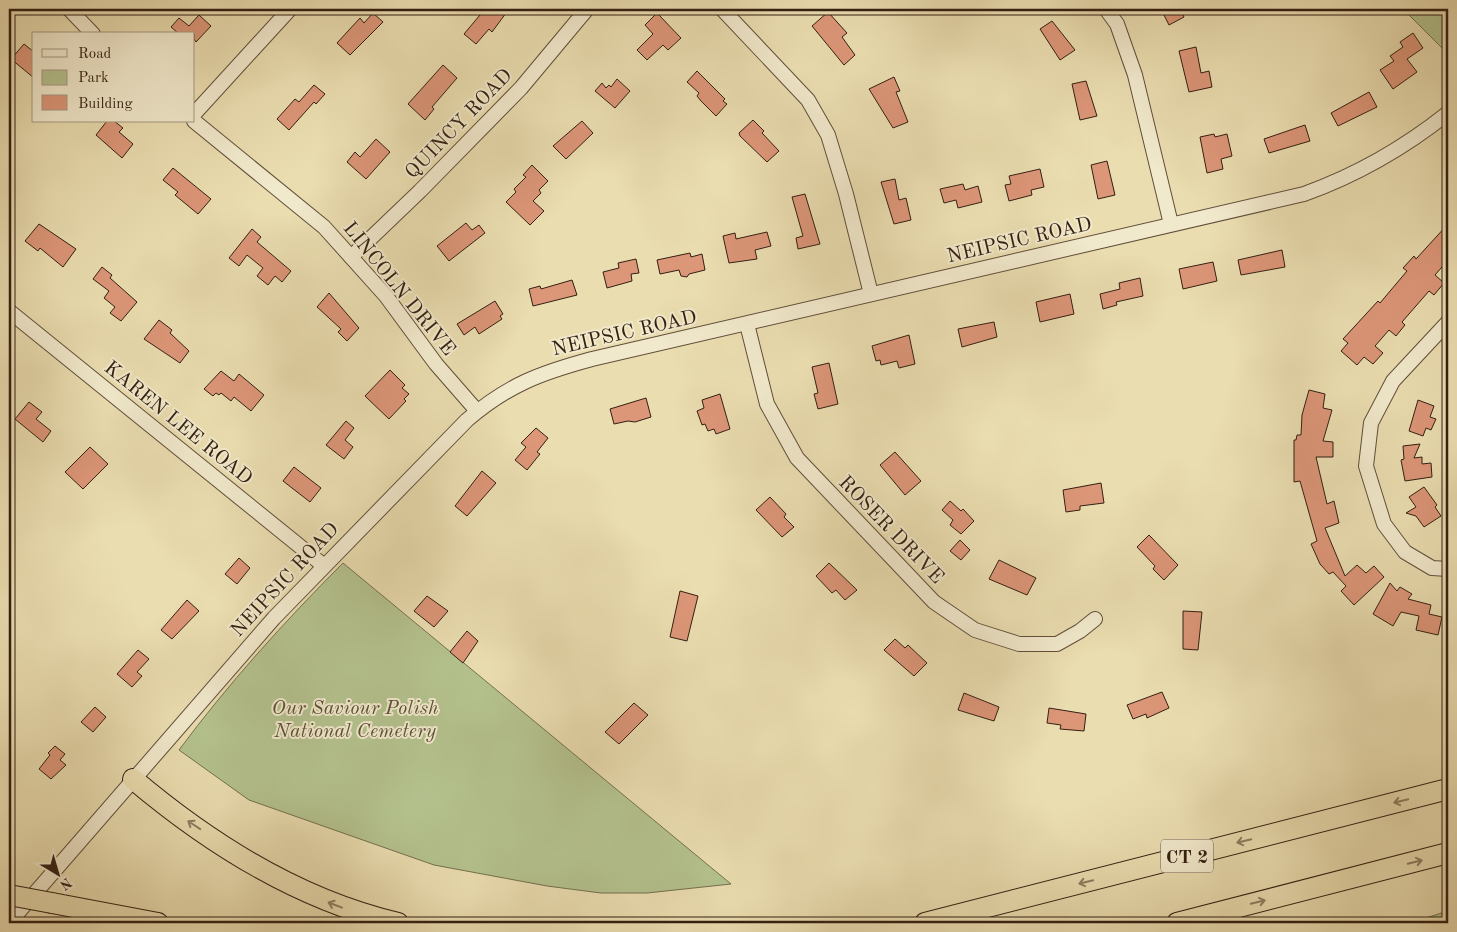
<svg xmlns="http://www.w3.org/2000/svg" width="1457" height="932" font-family="'Old Standard TT',serif">
	<rect width="100%" height="100%" fill="#eaddb0"/>
	<filter id="stains"><feTurbulence type="fractalNoise" baseFrequency=".004" numOctaves="4"/><feColorMatrix values="0 0 0 0 .2 0 0 0 0 .09 0 0 0 0 .02 0 0 0 .5 -.17"/></filter>
	<radialGradient id="worn" r=".72"><stop offset=".6" stop-color="#630" stop-opacity="0"/><stop offset="1" stop-color="#630" stop-opacity=".3"/></radialGradient>
	<!-- green -->
	<g fill="#b4c28e" stroke="#747050">
		<path d="M1403,9H1448V54Z"/>
		<path d="M343,563L731,884L647,893H601L547,886L434,865L249,800L179,750C228,684 284,622 343,563Z"/>
		<path d="M1448,911V923H1410Z"/>
	</g>
	<!-- building -->
	<g fill="#dc9678" stroke="#331f12">
		<path d="M485,9H509L492,32L489,29L476,44L464,34Z"/>
		<path d="M1161,9H1180L1184,17L1169,25Z"/>
		<path d="M828,12L847,33L842,37L855,55L844,65L812,26Z"/>
		<path d="M373,13L383,22L350,55L337,43L360,18L364,23Z"/>
		<path d="M657,13L681,38L668,50L663,45L647,60L637,50L653,34L645,25Z"/>
		<path d="M199,15L211,26L196,42L194,39V34H179L171,27L179,18L189,26Z"/>
		<path d="M1052,21L1075,50L1060,60L1040,29Z"/>
		<path d="M1413,33L1423,48L1407,59L1417,72L1393,89L1380,70L1394,61L1390,56L1403,47L1400,42Z"/>
		<path d="M24,44L34,52V78L11,59Z"/>
		<path d="M1196,47L1201,73L1209,71L1212,87L1189,92L1179,51Z"/>
		<path d="M443,65L457,78L432,107L434,109L425,120L408,104Z"/>
		<path d="M697,71L725,99L723,101L727,104L716,116L701,101L697,96L699,93L687,82Z"/>
		<path d="M894,77L900,91L896,92L908,122L893,128L869,89Z"/>
		<path d="M617,79L630,91L615,108L595,91L602,83L606,88L609,85L611,87Z"/>
		<path d="M1086,81L1097,116L1080,120L1072,84Z"/>
		<path d="M314,85L325,94L316,104L314,102L289,130L277,119L295,99L299,102Z"/>
		<path d="M1369,92L1377,107L1338,126L1331,113Z"/>
		<path d="M753,120L764,131L762,133L779,151L767,162L740,136L739,133Z"/>
		<path d="M107,121H114L123,128L119,132L133,144L122,158L96,135Z"/>
		<path d="M582,121L593,133L566,159L553,146Z"/>
		<path d="M1305,125L1310,141L1269,153L1264,139Z"/>
		<path d="M1214,134L1215,137L1227,134L1232,156L1221,159L1223,169L1207,173L1200,137Z"/>
		<path d="M376,139L390,152L366,179L347,162L355,152L360,157Z"/>
		<path d="M1107,161L1115,195L1098,199L1091,165Z"/>
		<path d="M532,165L548,181L539,190L541,193L533,201L544,211L530,225L506,202L516,192L514,189L526,177L523,175Z"/>
		<path d="M173,168L211,199L198,214L175,195L178,192L163,180Z"/>
		<path d="M1040,169L1044,187L1031,190L1032,195L1009,201L1005,185L1011,184L1009,176Z"/>
		<path d="M895,179L899,200L906,198L911,220L894,224L881,182Z"/>
		<path d="M963,184L965,190L978,186L982,202L958,208L956,200L944,203L940,189Z"/>
		<path d="M805,194L820,244L798,249L796,238L803,236L792,197Z"/>
		<path d="M466,223L472,230L479,225L485,233L449,261L437,246Z"/>
		<path d="M39,224L76,249L63,267L40,248L38,251L25,241Z"/>
		<path d="M1448,224V260L1435,275L1444,283L1434,295L1429,291L1402,322L1405,325L1396,336L1389,330L1375,346L1383,353L1373,364L1364,357L1357,365L1341,351L1348,343L1343,339L1378,301L1380,303L1407,271L1403,268L1414,256L1416,259Z"/>
		<path d="M252,229L261,237L257,242L291,271L282,282L275,276L268,285L257,276L263,268L247,255L239,266L229,258Z"/>
		<path d="M767,232L771,246L755,250L757,259L729,263L723,236L735,233L736,239Z"/>
		<path d="M1282,250L1285,267L1241,275L1238,260Z"/>
		<path d="M690,253L691,257L702,254L705,270L689,274L687,277L681,276L679,270L660,274L657,260Z"/>
		<path d="M636,259L639,273L631,274L632,281L607,288L603,272L619,268L618,263Z"/>
		<path d="M1213,262L1217,281L1183,289L1179,269Z"/>
		<path d="M102,267L112,275L110,278L137,302L121,321L110,313L115,307L104,298L109,291L93,279Z"/>
		<path d="M1140,278L1143,296L1116,302L1117,305L1103,309L1100,294L1120,289L1119,283Z"/>
		<path d="M572,280L577,295L533,306L529,289L540,286L541,289Z"/>
		<path d="M329,293L359,328L347,341L338,332L341,329L317,307Z"/>
		<path d="M1070,294L1074,314L1040,322L1036,302Z"/>
		<path d="M495,301L503,314L500,316L502,319L479,334L475,327L464,335L457,324Z"/>
		<path d="M159,320L172,330L170,333L189,351L180,363L144,339Z"/>
		<path d="M994,322L997,337L962,347L958,329Z"/>
		<path d="M909,335L915,364L899,368L897,361L881,365L880,360L876,361L872,346Z"/>
		<path d="M829,363L838,404L818,409L814,394L818,393L812,367Z"/>
		<path d="M390,370L405,385L402,388L409,394L404,399L406,401L389,419L365,396Z"/>
		<path d="M221,371L234,381L239,374L264,395L251,411L234,397L231,401L221,393L219,395L216,393L213,396L204,389Z"/>
		<path d="M1309,390L1325,394L1323,408L1332,410L1323,441L1333,442V457H1316L1327,504L1334,501L1339,523L1325,528L1345,576L1357,565L1366,573L1374,566L1384,577L1354,605L1341,591L1346,586L1333,572L1329,574L1320,564L1311,544L1317,541L1300,481L1294,482V440H1296L1297,435H1301L1302,415Z"/>
		<path d="M720,394L730,429L716,434L714,429L708,431L705,424L702,425L697,411L704,408L702,400Z"/>
		<path d="M646,398L651,417L635,422L628,421L614,424L610,409Z"/>
		<path d="M1418,400L1434,406L1430,417L1436,419L1431,430L1426,428L1423,436L1409,431Z"/>
		<path d="M29,402L42,412L36,419L51,431L43,442L15,419Z"/>
		<path d="M346,421L354,428L345,440L353,447L344,459L326,445Z"/>
		<path d="M536,428L548,438L537,452L540,454L527,470L515,460L526,447L521,443Z"/>
		<path d="M1420,444L1414,458L1422,457V464L1431,463L1432,477L1405,481L1401,460L1404,459L1403,446Z"/>
		<path d="M90,447L108,464L83,489L65,472Z"/>
		<path d="M895,452L921,481L905,495L880,465Z"/>
		<path d="M294,467L321,488L310,502L283,481Z"/>
		<path d="M482,471L496,483L467,516L455,506Z"/>
		<path d="M1101,483L1104,503L1080,506V510L1066,512L1063,490Z"/>
		<path d="M1424,487L1437,505L1435,507L1441,516L1424,527L1416,516L1406,513L1416,507L1409,497Z"/>
		<path d="M770,497L786,514L784,517L794,527L782,537L756,510Z"/>
		<path d="M950,501L961,511L963,509L974,521L961,534L950,525L953,520L942,510Z"/>
		<path d="M1149,535L1178,565L1164,580L1153,569L1155,566L1137,547Z"/>
		<path d="M960,540L970,550L961,560L950,551Z"/>
		<path d="M239,558L250,568L237,584L225,574Z"/>
		<path d="M999,560L1036,578L1027,595L989,579Z"/>
		<path d="M829,563L857,590L845,600L836,590L832,593L816,576Z"/>
		<path d="M1390,583L1397,591L1400,587L1412,594L1408,599L1431,605L1429,614L1442,617L1438,635L1416,630L1419,616L1401,612L1393,626L1373,614Z"/>
		<path d="M680,591L698,596L687,641L670,637Z"/>
		<path d="M427,596L448,611L434,627L414,611Z"/>
		<path d="M187,600L199,611L172,639L161,630Z"/>
		<path d="M1183,611L1202,612L1198,650L1183,649Z"/>
		<path d="M467,631L478,641L463,663L450,652Z"/>
		<path d="M895,639L905,648L908,645L927,663L914,676L884,650Z"/>
		<path d="M138,650L149,659L137,672L142,676L132,687L117,674Z"/>
		<path d="M1162,692L1169,708L1147,718L1146,714L1133,719L1127,705Z"/>
		<path d="M964,693L999,707L994,721L958,710Z"/>
		<path d="M634,703L648,715L619,744L605,732Z"/>
		<path d="M95,707L106,717L93,732L81,722Z"/>
		<path d="M1049,708L1086,714L1084,731L1060,729L1061,725L1047,723Z"/>
		<path d="M55,746L65,754L60,760L66,765L51,779L39,769L50,755L48,753Z"/>
	</g>
	<g fill="none" stroke-linecap="round" stroke-linejoin="round">
		<defs>
			<g id="minor">
				<path d="M69,9L93,34"/>
				<path d="M722,9L808,100L828,135L846,194L871,294"/>
				<path d="M1106,9L1117,24L1135,75L1171,224"/>
				<path d="M194,114L290,9"/>
				<path d="M194,121L324,227L386,296L436,364L477,411"/>
				<path d="M351,257L420,191L521,88L587,9"/>
				<path d="M9,311L323,565"/>
				<path d="M1448,322L1393,381L1371,423L1366,466L1384,524L1405,552L1432,568L1448,569"/>
				<path d="M747,324L767,404L797,458L934,602L975,630L1019,644H1057L1080,631L1095,619"/>
				<path d="M9,923L274,618L467,420C508,385 540,373 592,359L1304,194C1357,175 1404,148 1448,113"/>
			</g>
			<g id="highway">
				<path d="M133,779C210,844 299,900 398,923"/>
				<path d="M52,903L158,923"/>
				<path d="M925,923L1448,789"/>
				<path d="M1177,923L1448,853"/>
			</g>
		</defs>
		<!-- minor casing -->
		<use href="#minor" stroke="#614e3a" stroke-width="16"/>
		<!-- highway casing -->
		<use href="#highway" stroke="#331f12" stroke-width="22"/>
		<!-- minor -->
		<use href="#minor" stroke="#f1e9cc" stroke-width="14"/>
		<!-- highway -->
		<use href="#highway" stroke="#eaddb0" stroke-width="20"/>
		<defs>
			<path id="highway-bridge" d="M9,895L52,903"/>
		</defs>
		<!-- highway-bridge casing -->
		<use href="#highway-bridge" stroke="#331f12" stroke-width="22" stroke-linecap="butt"/>
		<!-- highway-bridge -->
		<use href="#highway-bridge" stroke="#eaddb0" stroke-width="20"/>
	</g>
	<!-- one-way arrows -->
	<defs><path id="oneway-shaft" d="M-6 0H5M1.5-3L5.5 0L1.5 3" fill="none" stroke-width="1.6" stroke-linecap="round" stroke-linejoin="round" transform="scale(1.25)"/></defs>
	<g stroke="#8e7e61">
		<use href="#oneway-shaft" transform="translate(1401 801) rotate(166)"/>
		<use href="#oneway-shaft" transform="translate(194 825) rotate(-146)"/>
		<use href="#oneway-shaft" transform="translate(1244 841) rotate(166)"/>
		<use href="#oneway-shaft" transform="translate(1415 862) rotate(-14)"/>
		<use href="#oneway-shaft" transform="translate(1086 882) rotate(166)"/>
		<use href="#oneway-shaft" transform="translate(1258 902) rotate(-14)"/>
		<use href="#oneway-shaft" transform="translate(335 905) rotate(-159)"/>
	</g>
	<g text-anchor="middle" stroke-width="4" stroke-linejoin="round" paint-order="stroke">
		<!-- shield labels -->
		<rect fill="#f1e9cc" stroke="#6c5c4a" stroke-width="1" x="1161" y="839.5" width="52" height="33" rx="4"/>
		<g font-size="19" font-weight="bold" fill="#331f12">
			<text x="1187" y="863">CT 2</text>
		</g>
		<!-- street labels -->
		<g font-size="20" fill="#331f12" stroke="#f1e9cc">
			<text transform="translate(458 123) rotate(-46)" y="7">QUINCY ROAD</text>
			<text transform="translate(1019 239) rotate(-13)" y="7">NEIPSIC ROAD</text>
			<text transform="translate(400 288) rotate(51)" y="7">LINCOLN DRIVE</text>
			<text transform="translate(624 332) rotate(-13)" y="7">NEIPSIC ROAD</text>
			<text transform="translate(179 422) rotate(39)" y="7">KAREN LEE ROAD</text>
			<text transform="translate(892 529) rotate(46)" y="7">ROSER DRIVE</text>
			<text transform="translate(284 579) rotate(-47)" y="7">NEIPSIC ROAD</text>
		</g>
		<!-- park labels -->
		<g font-size="20" font-style="italic" fill="#5a5037" stroke="#f1e9cc">
			<text x="355" y="714">Our Saviour Polish<tspan x="355" dy="23">National Cemetery</tspan></text>
		</g>
	</g>
	<!-- margin -->
	<rect width="1457" height="932" fill="none" stroke="#eaddb0" stroke-width="30"/>
	<rect x="10" y="10" width="1437" height="912" fill="none" stroke="#331f12" stroke-width="2.5"/>
	<rect x="15" y="15" width="1427" height="902" fill="none" stroke="#331f12"/>
	<!-- legend -->
	<rect x="32" y="32" width="162" height="90" fill="#f1e9cc" stroke="#a59882"/>
	<rect x="42" y="49" width="25" height="8" fill="#f1e9cc" stroke="#a59882"/>
	<text x="78" y="58" font-size="15" fill="#331f12">Road</text>
	<rect x="42" y="70" width="25" height="15" fill="#b4c28e" stroke="#a59882"/>
	<text x="78" y="82" font-size="15" fill="#331f12">Park</text>
	<rect x="42" y="95" width="25" height="15" fill="#dc9678" stroke="#a59882"/>
	<text x="78" y="108" font-size="15" fill="#331f12">Building</text>
	<!-- north arrow -->
	<g transform="translate(58 874) rotate(142)" stroke="#f1e9cc" stroke-width="4" paint-order="stroke">
	<path d="M0-4L9 19L0 12L-9 19Z" fill="#331f12"/>
	<text y="-8" font-size="14" font-weight="bold" text-anchor="middle" fill="#331f12">N</text>
	</g>
	<rect width="100%" height="100%" filter="url(#stains)"/>
	<rect width="100%" height="100%" fill="url(#worn)"/>
</svg>
